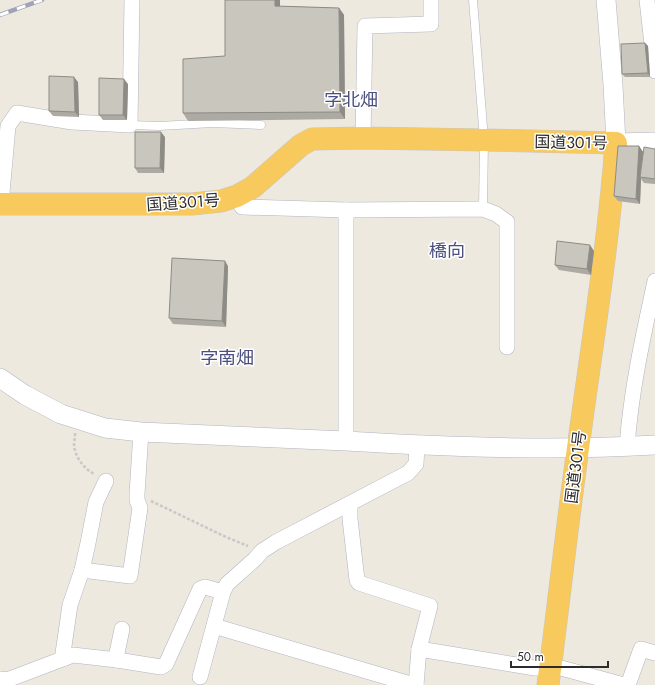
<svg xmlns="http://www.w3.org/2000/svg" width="655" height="685" font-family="Jost,'Noto Sans JP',sans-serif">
	<rect width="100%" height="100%" fill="#eee9df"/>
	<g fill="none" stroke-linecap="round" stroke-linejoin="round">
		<defs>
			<g id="service">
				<path d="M473,0L484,140L483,209"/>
				<path d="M130,125L159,126L213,123L261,125"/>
			</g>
			<g id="minor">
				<path d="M647,0L655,71"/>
				<path d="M363,138L365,26L431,24V0"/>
				<path d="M237,196L242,207L346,210L483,209L496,214L507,222V347"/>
				<path d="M1,204L8,126L17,113L72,122L130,125L132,0"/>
				<path d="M346,210V441"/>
				<path d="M627,446C631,391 643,336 655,281"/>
				<path d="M350,504V519L357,580L359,583L430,606L419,649L416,685"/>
				<path d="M82,570L130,576L140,508L137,500V494L141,432"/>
				<path d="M214,626L407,683L416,684"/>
				<path d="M419,649L535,668H561L624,685"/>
				<path d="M65,658L63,653L70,605L82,570L88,543L96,502L106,481"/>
				<path d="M117,660L161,667L166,664L200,589L205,587L223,592"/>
				<path d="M200,677L223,592L227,584L255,559L262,551L276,542L408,473L416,464L417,446"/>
				<path d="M0,679L7,680L73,655L117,660V653L122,629"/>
				<path d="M628,685L641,649L655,653"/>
			</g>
			<g id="tertiary">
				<path d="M606,0L613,85L616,143L655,142"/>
				<path d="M0,378L25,395L61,414L105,428L141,432C209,435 278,438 346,441C450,447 552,451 655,445"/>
			</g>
			<path id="trunk" d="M0,204H192L221,201L237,196L253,187L301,145L312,139L363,138L484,140L616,143C609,240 593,337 580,434C568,517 559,601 548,685"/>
		</defs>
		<!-- service casing -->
		<use href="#service" stroke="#b2b3c0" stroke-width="9"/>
		<!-- minor casing -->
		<use href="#minor" stroke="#b2b3c0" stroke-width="16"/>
		<!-- tertiary casing -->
		<use href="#tertiary" stroke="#b2b3c0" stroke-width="20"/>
		<!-- trunk casing -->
		<use href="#trunk" stroke="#c8c8c8" stroke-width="23"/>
		<!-- path -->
		<g stroke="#c8c8c8" stroke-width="2.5" stroke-dasharray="3 2" stroke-linecap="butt">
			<path d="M75,433C75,438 74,442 74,446C76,459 84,468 94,474"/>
			<path d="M151,501L226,537L248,546"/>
		</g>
		<!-- service -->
		<use href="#service" stroke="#fff" stroke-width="8"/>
		<!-- minor -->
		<use href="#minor" stroke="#fff" stroke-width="15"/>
		<!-- tertiary -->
		<use href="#tertiary" stroke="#fff" stroke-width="19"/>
		<!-- trunk -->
		<use href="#trunk" stroke="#f8c95c" stroke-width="22"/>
		<defs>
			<path id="rail" d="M0,15L42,0"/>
		</defs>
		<!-- rail casing -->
		<use href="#rail" stroke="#a1a2b6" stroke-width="4.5"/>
		<!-- rail -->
		<use href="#rail" stroke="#fff" stroke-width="3" stroke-dasharray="9" stroke-linecap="butt"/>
	</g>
	<!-- wall -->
	<g fill="#adaaa3">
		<path d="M225,0H280V6L339,8L344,15L345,119L188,121L183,113L225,56Z"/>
		<path d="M645,43L648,46L650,77H625L622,74Z"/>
		<path d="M78,82L79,117L53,116L49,111Z"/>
		<path d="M128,84L127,120H103L99,115Z"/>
		<path d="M165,137L164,173H138L135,168Z"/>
		<path d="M639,146L643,152L655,149V184L644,183L641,179L640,204L618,201L614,196Z"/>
		<path d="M594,251L591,275L559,270L555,265Z"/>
		<path d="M228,266L226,327L173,324L169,318Z"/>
	</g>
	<!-- shaded-wall -->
	<g fill="#8d8b85">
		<path d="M275,0H280V13L275,6Z"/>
		<path d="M339,8L344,15L345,119L340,112Z"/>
		<path d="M645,43L648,46L650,77L648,73Z"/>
		<path d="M74,77L78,82L79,117L75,112Z"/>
		<path d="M124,79L128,84L127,120L123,115Z"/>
		<path d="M161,132L165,137L164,173L160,168Z"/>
		<path d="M639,146L643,152L640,177L641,179L640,204L636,199Z"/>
		<path d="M590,245L594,251L591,275L587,269Z"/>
		<path d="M225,261L228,266L226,327L222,321Z"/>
	</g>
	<!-- building -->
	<g fill="#c9c6be" stroke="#8d8b85">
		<path d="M225,0H275V6L339,8L340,112L183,113V59L225,56Z"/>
		<path d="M645,43L648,73L622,74L621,44Z"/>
		<path d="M49,76L74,77L75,112L49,111Z"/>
		<path d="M99,78L124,79L123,115H99Z"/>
		<path d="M135,132H161L160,168H135Z"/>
		<path d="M618,146H639L636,199L614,196Z"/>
		<path d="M644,147L655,149V179L640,177Z"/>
		<path d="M557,241L590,245L587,269L555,265Z"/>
		<path d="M172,258L225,261L222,321L169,318Z"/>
	</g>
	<g text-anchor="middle" stroke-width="3" stroke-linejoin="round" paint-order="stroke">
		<!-- street labels -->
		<g font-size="16" fill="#2c2c2c" stroke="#fff">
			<text transform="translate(571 142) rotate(1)" y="6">国道301号</text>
			<text transform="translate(183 202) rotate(-4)" y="6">国道301号</text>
			<text transform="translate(575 467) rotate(-83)" y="6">国道301号</text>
		</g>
		<!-- quarter labels -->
		<g font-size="18" fill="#4b4f7e" stroke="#fff">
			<text x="351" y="106">字北畑</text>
			<text x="447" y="257">橋向</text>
			<text x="227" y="364">字南畑</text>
		</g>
	</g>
	<!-- scale -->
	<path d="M511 661v6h97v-6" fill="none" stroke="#2c2c2c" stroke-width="2"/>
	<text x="517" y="661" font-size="12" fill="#2c2c2c" stroke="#ffffff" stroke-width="3" paint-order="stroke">50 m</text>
</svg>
